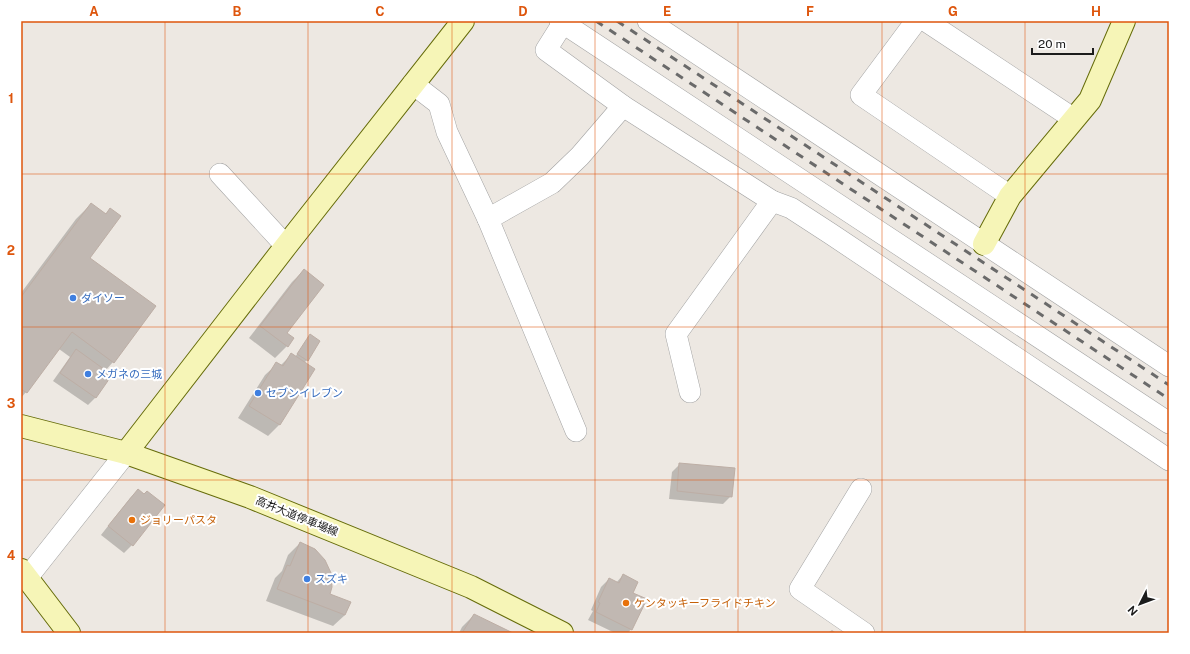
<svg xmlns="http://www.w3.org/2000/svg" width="1190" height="654" font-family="'Public Sans','Noto Sans JP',sans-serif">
	<rect width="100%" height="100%" fill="#ede8e2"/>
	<!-- shadow -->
	<g fill="#0003">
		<path d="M91,204L105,214L111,209L88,258L154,306L113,362L105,371L96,397L88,405L53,381L70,357L59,349L26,392L21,398V293L76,219Z"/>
		<path d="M304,270L286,333L287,346L275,358L249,338L292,282Z"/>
		<path d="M310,336L307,360L304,363L280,424L268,436L238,418L265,375L277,364L280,366L291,355L295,357Z"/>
		<path d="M680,464L731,496L723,504L669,499L672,472Z"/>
		<path d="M138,490L144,495L164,505L132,545L124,553L101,535L130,498Z"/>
		<path d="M300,543L329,595L345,615L333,626L266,601L275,578L282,571L288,555Z"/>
		<path d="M623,575L632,593L631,629L628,633H615L588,620L593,611L591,610L601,587L609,579L616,583Z"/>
		<path d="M474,615L510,633H459L462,627Z"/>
		<path d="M832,630L836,633H828Z"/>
	</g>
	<!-- building -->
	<g fill="#c1b8b2" stroke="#bdaea5">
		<path d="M91,203L106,214L110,208L121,216L90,258L156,306L114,363L72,332L27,393L21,389V297Z"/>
		<path d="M304,269L324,285L287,333L294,338L288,347L260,326Z"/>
		<path d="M310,334L320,341L308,361L297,354Z"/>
		<path d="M76,349L112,375L96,398L60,373Z"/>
		<path d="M291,353L315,369L280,425L249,406L276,362L283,366Z"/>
		<path d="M679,463L735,468L732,497L677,491Z"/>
		<path d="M138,489L144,494L147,491L165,505L133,546L108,526Z"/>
		<path d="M300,542L315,549L325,560L331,573L332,587L330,594L351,602L345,615L277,589L287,565L290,566Z"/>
		<path d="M623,574L638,582L633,593L647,599L632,630L596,612L600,603L598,602L609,578L619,583Z"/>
		<path d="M474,614L513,633H462Z"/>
	</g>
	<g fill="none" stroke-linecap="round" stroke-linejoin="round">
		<defs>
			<g id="street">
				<path d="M560,21L1169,423"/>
				<path d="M648,21L1169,366"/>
				<path d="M916,21L861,95L1010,196"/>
				<path d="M926,21L1074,119"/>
				<path d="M563,23L546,50L623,106L772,201L791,208L831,234L1169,460"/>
				<path d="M413,84L439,104L447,132L488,219L576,431"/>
				<path d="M220,174L286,246"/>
				<path d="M488,219L552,183L580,156L623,106"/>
				<path d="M690,392L676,334L772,201"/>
				<path d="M861,489L800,589L864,633"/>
				<path d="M27,578L126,453"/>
			</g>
			<g id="secondary">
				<path d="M984,244L1010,196L1090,100L1124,21"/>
				<path d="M21,426L126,453L250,497L471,587L562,633"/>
				<path d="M126,453L286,246L463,21"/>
				<path d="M21,570L69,633"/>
			</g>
		</defs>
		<!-- street casing -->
		<use href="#street" stroke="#a3a3a3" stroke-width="22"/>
		<!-- secondary casing -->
		<use href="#secondary" stroke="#666c0a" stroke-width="24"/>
		<!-- street -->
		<use href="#street" stroke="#fff" stroke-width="21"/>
		<!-- secondary -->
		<use href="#secondary" stroke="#f6f5b7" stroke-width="22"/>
		<!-- rail -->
		<g stroke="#6a6a6a" stroke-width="3" stroke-dasharray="8 8" stroke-linecap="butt">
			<path d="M596,21L1169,399"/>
			<path d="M617,21L1169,385"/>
		</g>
	</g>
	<!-- grid -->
	<path fill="none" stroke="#de560d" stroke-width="1" stroke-opacity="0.55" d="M165,21V633M308,21V633M452,21V633M595,21V633M738,21V633M882,21V633M1025,21V633M21,174H1169M21,327H1169M21,480H1169"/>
	<!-- markers -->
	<g fill="#3f7fe0" stroke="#fff" stroke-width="1.5">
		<circle cx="73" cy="298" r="4"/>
		<circle cx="88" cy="374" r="4"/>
		<circle cx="258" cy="393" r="4"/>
		<circle cx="307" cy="579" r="4"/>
	</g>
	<g fill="#e8710a" stroke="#fff" stroke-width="1.5">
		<circle cx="132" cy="520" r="4"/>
		<circle cx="626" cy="603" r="4"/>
	</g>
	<g text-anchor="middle" stroke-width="4" stroke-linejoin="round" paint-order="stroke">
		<!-- shop labels -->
		<g font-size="11" fill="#366cbe" stroke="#fff" text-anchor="start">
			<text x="81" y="302">ダイソー</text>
			<text x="96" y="378">メガネの三城</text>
			<text x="266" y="397">セブンイレブン</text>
			<text x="315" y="583">スズキ</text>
		</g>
		<!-- street labels -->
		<g font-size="11" fill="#1c1c1c" stroke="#fff">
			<text transform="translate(297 516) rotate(22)" y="4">高井大道停車場線</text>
		</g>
		<!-- food labels -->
		<g font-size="11" fill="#c56008" stroke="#fff" text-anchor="start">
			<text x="140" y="524">ジョリーパスタ</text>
			<text x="634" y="607">ケンタッキーフライドチキン</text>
		</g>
	</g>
	<!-- border -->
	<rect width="1190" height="654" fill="none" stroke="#ffffff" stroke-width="44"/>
	<!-- north arrow -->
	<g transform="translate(1140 604) rotate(228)" stroke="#ffffff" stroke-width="3" paint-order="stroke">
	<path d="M0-3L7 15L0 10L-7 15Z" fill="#1c1c1c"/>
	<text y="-6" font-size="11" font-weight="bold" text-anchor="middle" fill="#1c1c1c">N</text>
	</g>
	<!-- scale -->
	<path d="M1032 48v6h61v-6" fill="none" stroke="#1c1c1c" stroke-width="2"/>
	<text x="1038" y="48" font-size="12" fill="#1c1c1c" stroke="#ffffff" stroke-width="3" paint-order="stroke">20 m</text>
	<rect x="22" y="22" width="1146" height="610" fill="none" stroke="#de560d" stroke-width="1.5"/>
	<g font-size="13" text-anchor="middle" font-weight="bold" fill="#de560d">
		<text x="94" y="16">A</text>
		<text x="237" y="16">B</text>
		<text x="380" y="16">C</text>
		<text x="523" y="16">D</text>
		<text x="667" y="16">E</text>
		<text x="810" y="16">F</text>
		<text x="953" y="16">G</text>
		<text x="1096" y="16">H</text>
		<text x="11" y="103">1</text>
		<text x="11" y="255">2</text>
		<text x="11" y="408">3</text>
		<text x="11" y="560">4</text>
	</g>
</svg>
